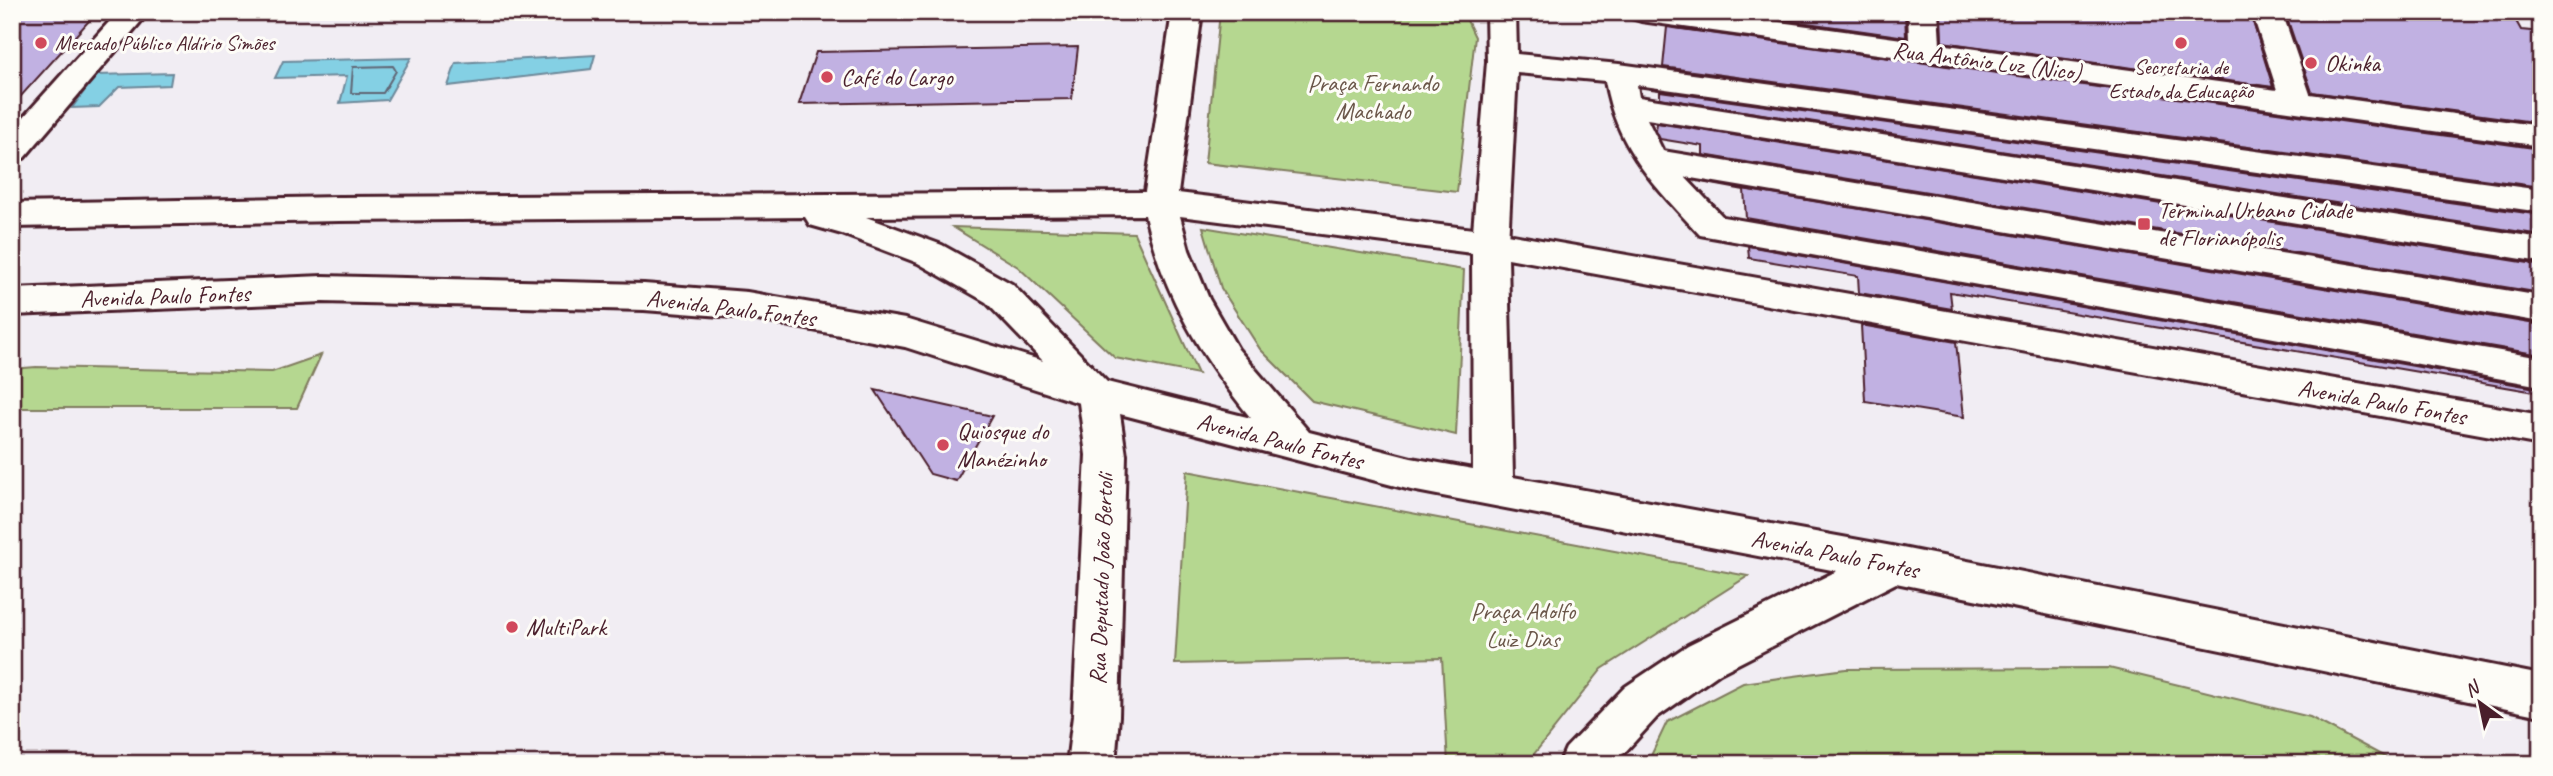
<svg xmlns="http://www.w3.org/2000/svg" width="2553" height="776" font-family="Caveat,sans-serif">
	<rect width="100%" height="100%" fill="#f1edf3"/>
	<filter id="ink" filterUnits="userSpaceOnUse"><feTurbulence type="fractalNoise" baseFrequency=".0143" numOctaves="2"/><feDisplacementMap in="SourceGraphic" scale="14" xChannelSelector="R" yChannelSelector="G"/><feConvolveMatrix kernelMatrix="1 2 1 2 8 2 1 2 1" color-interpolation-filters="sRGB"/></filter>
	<g filter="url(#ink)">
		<!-- green -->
		<g fill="#b5d790" stroke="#807b5e" stroke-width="2">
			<path d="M1220,12H1463L1475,37L1457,192L1205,163Z"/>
			<path d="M953,227L1134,233L1198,374L1115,358L1018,267Z"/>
			<path d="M1203,227L1464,270L1456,435L1312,401L1260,349L1221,288Z"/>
			<path d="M321,355L297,408H12V369L36,367L272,372Z"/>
			<path d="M1187,471L1748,576L1602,669L1526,764H1448L1442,658L1175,664Z"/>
			<path d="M2109,668L2310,717L2398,764H1647L1667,722L1743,683L1846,669Z"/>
		</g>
		<!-- water -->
		<g fill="#84d0e4" stroke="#6d899a" stroke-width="2">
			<path d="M595,55L591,69L448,86L456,63Z"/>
			<path d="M411,58L387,100L340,103L347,76L275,78L283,61Z"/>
			<path d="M172,73L170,85L119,87L99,107L72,108L96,75Z"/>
		</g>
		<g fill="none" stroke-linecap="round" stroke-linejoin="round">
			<!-- shore -->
			<path stroke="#616675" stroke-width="2" d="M393,66L396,71L383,93H351L353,67Z"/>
		</g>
		<!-- building -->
		<g fill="#c1b1e2" stroke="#4a1f2b" stroke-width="2">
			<path d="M12,12H97L12,106Z"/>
			<path d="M1729,12H1905L1906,37Z"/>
			<path d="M1941,12H2250L2273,87L1942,42Z"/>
			<path d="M2285,12H2511L2521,30L2541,32V123L2312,92Z"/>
			<path d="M1667,27L2541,149V187L1663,67Z"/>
			<path d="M1078,47L1072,99L799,104L816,52Z"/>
			<path d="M1660,91L2541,215V235L1660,98Z"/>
			<path d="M1657,123L2541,265V293L1703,155V146L1660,139L1656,131Z"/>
			<path d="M1701,182L2541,325V355L1746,218L1744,190Z"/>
			<path d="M1748,246L2541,389V393L1950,292L1952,309L1859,293L1858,276L1749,258Z"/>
			<path d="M1861,325L1956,342L1964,417L1865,401Z"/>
			<path d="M875,390L992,416L956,481L930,474Z"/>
		</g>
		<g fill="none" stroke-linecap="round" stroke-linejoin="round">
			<defs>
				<g id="minor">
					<path d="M118,12H149L24,158L12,162V130Z"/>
					<path d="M1486,12H1516L1517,54L1619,64L2541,190V212L1637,85L1639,97L2541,238V262L1647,119L1663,151L2541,296V322L1685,177L1723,217L2541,358V386L1700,235C1655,186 1617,150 1605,81L1517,73L1508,243L1502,252L1490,255L1478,252L1472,243L1487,62Z"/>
					<path d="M1626,12H1708L1909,40L1908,12H1938L1940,44L2277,90L2252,12H2282L2310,94L2541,126V146L1641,21L1631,18Z"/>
				</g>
				<path id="major" d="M1172,12H1202L1178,193L1490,231L2541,415V445L1508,258L1513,477L1892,546L2541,675V716L1896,583L1720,673L1657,717L1614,764H1559L1566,748L1625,687L1688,645L1837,571L1411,490L1120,414L1126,455L1119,716L1115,764H1067L1073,716L1086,455L1079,403L905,347L747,318L644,310L323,302L12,315V289L323,276L644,284L747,292L905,319L1043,361L986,302L918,263L842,234L810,225L805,217L339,221L12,227V203L339,197L1145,192ZM1145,215C1164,296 1199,354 1251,418L1107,382L1012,284L942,245L866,217ZM1180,216L1472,253L1473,469L1411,458L1309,432L1238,349L1209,299L1189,250Z"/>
			</defs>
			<!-- minor casing -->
			<use href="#minor" stroke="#4a1f2b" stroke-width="6"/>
			<!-- major casing -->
			<use href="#major" stroke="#4a1f2b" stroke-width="6"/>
			<!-- minor -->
			<use href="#minor" fill="#fdfcf7" fill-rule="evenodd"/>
			<!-- major -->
			<use href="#major" fill="#fdfcf7" fill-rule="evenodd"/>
		</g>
	</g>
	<!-- markers -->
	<g fill="#d1495b" stroke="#fdfcf7" stroke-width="2.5">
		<circle cx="41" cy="43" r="7"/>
		<circle cx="2181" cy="43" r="7"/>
		<circle cx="2311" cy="63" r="7"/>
		<circle cx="827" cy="77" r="7"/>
		<rect x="2137" y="217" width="14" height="14" rx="3.5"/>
		<circle cx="943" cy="445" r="7"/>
		<circle cx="512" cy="627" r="7"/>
	</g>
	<g text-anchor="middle" stroke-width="6" stroke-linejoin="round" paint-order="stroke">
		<!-- far-poi labels -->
		<g font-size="21" fill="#4a1f2b" stroke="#fdfcf7" text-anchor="start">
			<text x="55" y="50">Mercado Público Aldírio Simões</text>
			<text x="2181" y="74" text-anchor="middle">Secretaria de<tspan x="2181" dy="24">Estado da Educação</tspan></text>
		</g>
		<!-- street labels -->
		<g font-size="24" fill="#4a1f2b" stroke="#fdfcf7">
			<text transform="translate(1987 61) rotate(7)" y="8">Rua Antônio Luz (Nico)</text>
			<text transform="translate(165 296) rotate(-2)" y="8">Avenida Paulo Fontes</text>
			<text transform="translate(731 308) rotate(7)" y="8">Avenida Paulo Fontes</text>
			<text transform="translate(2382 402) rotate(10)" y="8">Avenida Paulo Fontes</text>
			<text transform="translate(1280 441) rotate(14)" y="8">Avenida Paulo Fontes</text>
			<text transform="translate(1835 554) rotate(11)" y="8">Avenida Paulo Fontes</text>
			<text transform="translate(1101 579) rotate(-88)" y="8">Rua Deputado João Bertoli</text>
		</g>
		<!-- poi labels -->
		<g font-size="24" fill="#4a1f2b" stroke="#fdfcf7" text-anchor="start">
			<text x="2325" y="71">Okinka</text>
			<text x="841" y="85">Café do Largo</text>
			<text x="2158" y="218">Terminal Urbano Cidade<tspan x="2158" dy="28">de Florianópolis</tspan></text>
			<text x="957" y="439">Quiosque do<tspan x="957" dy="28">Manézinho</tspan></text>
			<text x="526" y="635">MultiPark</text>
		</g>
		<!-- park labels -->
		<g font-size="24" fill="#6a5649" stroke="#fdfcf7">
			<text x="1373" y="91">Praça Fernando<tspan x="1373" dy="28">Machado</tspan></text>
			<text x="1523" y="619">Praça Adolfo<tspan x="1523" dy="28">Luiz Dias</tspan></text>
		</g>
	</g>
	<!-- margin -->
	<rect width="2553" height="776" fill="none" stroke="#fdfcf7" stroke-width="42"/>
	<rect x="21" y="21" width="2511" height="734" fill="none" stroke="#4a1f2b" stroke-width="2.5" filter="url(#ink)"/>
	<!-- north arrow -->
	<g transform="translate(2480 703) rotate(327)" stroke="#fdfcf7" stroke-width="5" paint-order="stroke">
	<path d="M0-5L12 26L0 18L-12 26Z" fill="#4a1f2b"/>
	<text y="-10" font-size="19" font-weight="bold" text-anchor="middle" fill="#4a1f2b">N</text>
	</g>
</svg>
